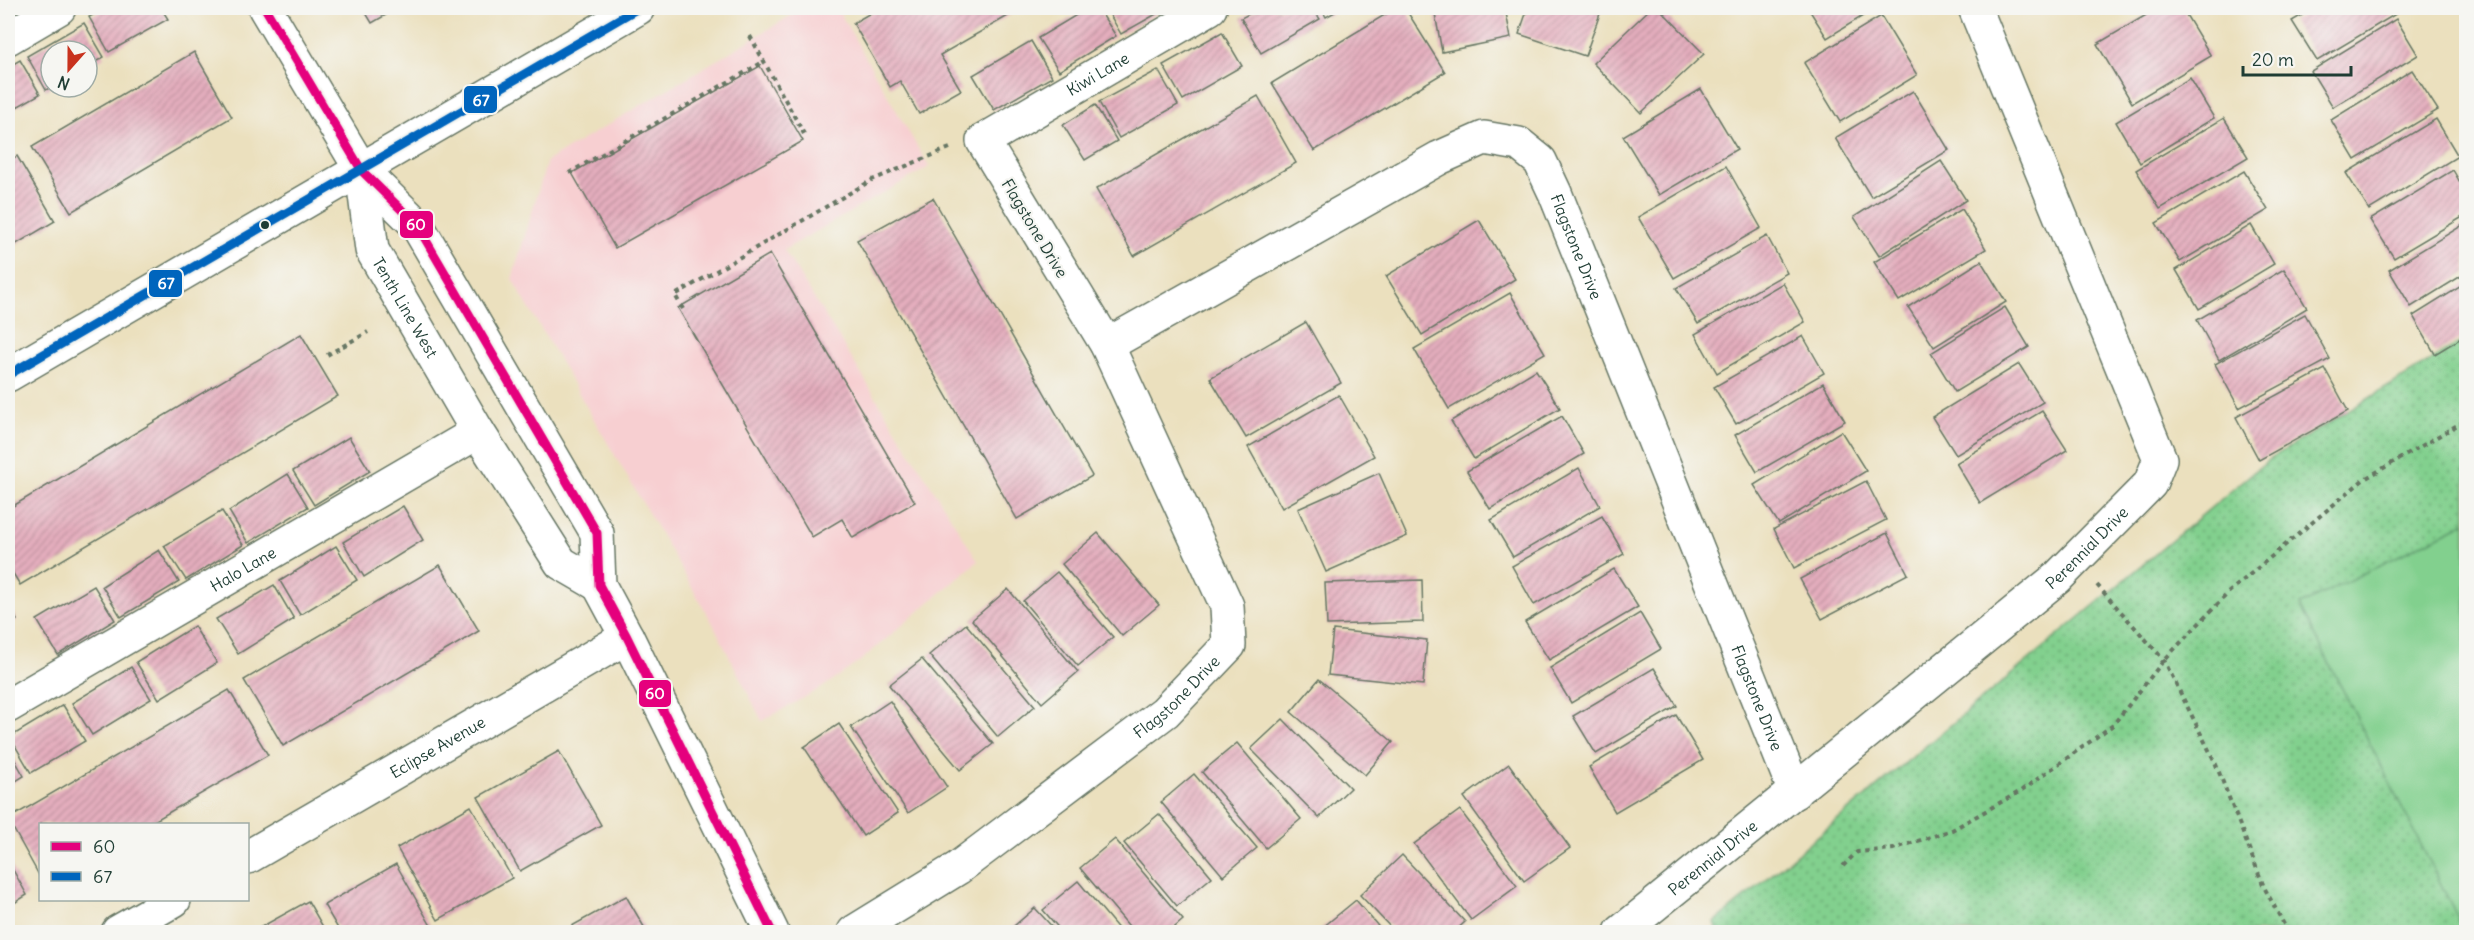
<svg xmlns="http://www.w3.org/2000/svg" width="2474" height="940" font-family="Delius,sans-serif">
	<defs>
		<pattern id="park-dots" width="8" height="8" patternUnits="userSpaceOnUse" patternTransform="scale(1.5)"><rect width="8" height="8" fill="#82d08e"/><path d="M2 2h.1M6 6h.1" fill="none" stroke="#6aaa75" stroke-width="1.8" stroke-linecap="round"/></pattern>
		<pattern id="building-hatch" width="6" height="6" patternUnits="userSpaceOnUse" patternTransform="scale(1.5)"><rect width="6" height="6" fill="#e5aebe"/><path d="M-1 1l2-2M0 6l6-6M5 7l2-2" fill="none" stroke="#b98f9b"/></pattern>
	</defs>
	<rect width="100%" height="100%" fill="#f6f6f2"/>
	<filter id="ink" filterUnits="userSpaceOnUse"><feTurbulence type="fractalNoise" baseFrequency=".0167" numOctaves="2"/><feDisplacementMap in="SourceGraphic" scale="12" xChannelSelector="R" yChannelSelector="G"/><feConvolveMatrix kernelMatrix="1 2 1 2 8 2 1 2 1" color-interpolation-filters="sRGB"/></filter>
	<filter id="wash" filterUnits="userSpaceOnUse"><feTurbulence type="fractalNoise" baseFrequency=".008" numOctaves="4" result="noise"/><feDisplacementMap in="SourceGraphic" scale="24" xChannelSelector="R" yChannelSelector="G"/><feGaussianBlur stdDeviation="1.35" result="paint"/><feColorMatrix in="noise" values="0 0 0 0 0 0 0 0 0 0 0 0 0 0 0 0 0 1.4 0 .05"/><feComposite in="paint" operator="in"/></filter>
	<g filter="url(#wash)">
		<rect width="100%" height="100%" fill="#ebe0be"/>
		<!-- built -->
		<path fill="#f7cfd1" d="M804,8H837L929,167L784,250L978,561L859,662L823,687L762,721L712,622L512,279L547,161Z"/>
		<!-- park -->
		<path fill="url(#park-dots)" stroke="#508661" stroke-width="1.5" d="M2466,339V932H1718L1715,922L2268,460Z"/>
		<!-- pitch -->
		<path fill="#82d08e" stroke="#508661" stroke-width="1.5" d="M2466,522V932H2465L2300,605Z"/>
		<g id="blocks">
			<!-- building -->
			<g fill="url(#building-hatch)">
				<path d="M106,8H161L168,19L109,52L89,17Z"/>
				<path d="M363,8H398L372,23Z"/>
				<path d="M879,8H1022L940,55L961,90L919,114L900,81L890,87L853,23Z"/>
				<path d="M1088,8H1098L1116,36L1059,71L1038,38Z"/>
				<path d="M1106,8H1167L1121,34Z"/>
				<path d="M1260,8H1313L1320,19L1261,53L1241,18Z"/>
				<path d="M1321,8H1342L1326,17Z"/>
				<path d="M1396,8H1405L1445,72L1314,151L1272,83Z"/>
				<path d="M1434,8H1505L1511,38L1442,52Z"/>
				<path d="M1528,8H1602L1585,56L1519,34Z"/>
				<path d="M1651,8H1659L1704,54L1641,113L1593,63Z"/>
				<path d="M1808,8H1876L1827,38Z"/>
				<path d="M2158,8H2182L2211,56L2132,103L2097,44Z"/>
				<path d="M2314,8H2396L2399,12L2317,61L2292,21Z"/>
				<path d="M1881,16L1917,75L1840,122L1804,63Z"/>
				<path d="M2396,19L2418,55L2333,107L2311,71Z"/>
				<path d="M84,23L104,57L87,67V51H51V87L46,90L27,56Z"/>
				<path d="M1222,32L1242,66L1183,100L1163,65Z"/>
				<path d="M1031,41L1052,77L994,110L973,75Z"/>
				<path d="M194,52L232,117L71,212L32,147Z"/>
				<path d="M20,60L40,94L8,112V67Z"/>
				<path d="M760,66L803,141L615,248L572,173Z"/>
				<path d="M1158,70L1178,105L1119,138L1099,102Z"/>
				<path d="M2412,70L2438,110L2355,160L2331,120Z"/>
				<path d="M2190,78L2214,118L2140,163L2116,122Z"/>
				<path d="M1701,89L1737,149L1659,195L1623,136Z"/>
				<path d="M1913,91L1949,150L1871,197L1835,138Z"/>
				<path d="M1258,96L1296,163L1134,256L1096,189Z"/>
				<path d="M1095,105L1117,141L1085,160L1063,125Z"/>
				<path d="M2224,118L2248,157L2160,209L2136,170Z"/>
				<path d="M2436,119L2458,156L2369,210L2346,173Z"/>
				<path d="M17,156L55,221L8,249V162Z"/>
				<path d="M1941,161L1966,200L1879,256L1854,217Z"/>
				<path d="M1726,166L1761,228L1674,278L1638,217Z"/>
				<path d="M2453,170L2466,193V215L2394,258L2370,220Z"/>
				<path d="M2244,171L2268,210L2180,262L2156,223Z"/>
				<path d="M933,198L1092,476L1017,519L857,240Z"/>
				<path d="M1962,209L1986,249L1899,301L1874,262Z"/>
				<path d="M1479,220L1515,279L1422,335L1386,276Z"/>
				<path d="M2466,223V273L2411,307L2389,270Z"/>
				<path d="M2251,225L2274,264L2199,309L2176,270Z"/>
				<path d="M1767,236L1787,273L1698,324L1676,288Z"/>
				<path d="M770,254L915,502L853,538L842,519L812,537L678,308Z"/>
				<path d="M1981,261L2006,302L1934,347L1908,307Z"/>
				<path d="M2284,269L2307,308L2219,360L2197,320Z"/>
				<path d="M1783,283L1805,322L1717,373L1695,334Z"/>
				<path d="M2466,283V335L2435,354L2413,316Z"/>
				<path d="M1510,293L1545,353L1449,409L1414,349Z"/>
				<path d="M2005,307L2029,347L1955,392L1931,353Z"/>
				<path d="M2305,314L2330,359L2239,408L2215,364Z"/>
				<path d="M1306,322L1341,383L1246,438L1210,378Z"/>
				<path d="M301,334L338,396L20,585L8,565V509Z"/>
				<path d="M1803,336L1824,373L1736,424L1714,387Z"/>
				<path d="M2019,364L2043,402L1956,455L1932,417Z"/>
				<path d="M2325,369L2348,411L2259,460L2236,417Z"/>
				<path d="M1536,370L1560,408L1474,459L1451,421Z"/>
				<path d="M1823,383L1845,421L1757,472L1735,435Z"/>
				<path d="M1339,395L1374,456L1282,508L1248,447Z"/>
				<path d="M2042,411L2067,450L1980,503L1956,463Z"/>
				<path d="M1562,416L1584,454L1490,509L1467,471Z"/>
				<path d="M1841,431L1866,471L1779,524L1754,485Z"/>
				<path d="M349,437L370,471L314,505L293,471Z"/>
				<path d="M1579,468L1600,506L1513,557L1491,520Z"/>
				<path d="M1379,473L1407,536L1326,572L1298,509Z"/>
				<path d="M288,474L308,507L248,543L229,511Z"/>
				<path d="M1866,481L1886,520L1794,568L1774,529Z"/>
				<path d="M403,506L423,540L364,577L343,542Z"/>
				<path d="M222,511L243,545L186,580L164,546Z"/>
				<path d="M1602,516L1624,554L1534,605L1512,566Z"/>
				<path d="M1098,533L1159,605L1122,636L1062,564Z"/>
				<path d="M1887,533L1908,574L1822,619L1800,579Z"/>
				<path d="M336,546L357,580L300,615L280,581Z"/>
				<path d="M159,550L179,582L121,617L102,586Z"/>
				<path d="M440,565L479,631L283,746L244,680Z"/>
				<path d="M1614,569L1638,607L1549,660L1525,622Z"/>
				<path d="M1057,572L1113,637L1078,666L1023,601Z"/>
				<path d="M1422,580L1423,622L1327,625L1325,583Z"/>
				<path d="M274,585L294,619L238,654L216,619Z"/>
				<path d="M94,586L115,620L58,655L37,620Z"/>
				<path d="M1008,589L1078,672L1042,703L972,620Z"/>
				<path d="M8,604L17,620L8,626Z"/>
				<path d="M1640,613L1661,649L1571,703L1550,668Z"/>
				<path d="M966,624L1035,706L998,737L929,655Z"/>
				<path d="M194,626L217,663L159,699L136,662Z"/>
				<path d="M1333,630L1427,640L1423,685L1328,675Z"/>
				<path d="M922,659L993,744L960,770L889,685Z"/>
				<path d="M131,667L151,699L92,735L72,703Z"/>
				<path d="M1654,668L1677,706L1596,754L1573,716Z"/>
				<path d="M1319,679L1393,742L1365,775L1291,712Z"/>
				<path d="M229,690L268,755L149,824H40V877L8,819Z"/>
				<path d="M890,701L947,787L908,813L851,727Z"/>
				<path d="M63,705L85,741L31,773L10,737Z"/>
				<path d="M1676,715L1703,760L1615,812L1589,767Z"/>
				<path d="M1283,719L1350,788L1319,818L1251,749Z"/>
				<path d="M839,724L898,813L863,836L804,747Z"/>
				<path d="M1237,743L1301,819L1266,848L1202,772Z"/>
				<path d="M8,748L24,776L8,786Z"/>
				<path d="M559,751L601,825L520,871L478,797Z"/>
				<path d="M1509,764L1570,848L1524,881L1464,797Z"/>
				<path d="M1194,774L1257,848L1223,876L1161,802Z"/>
				<path d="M471,806L512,878L438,920L397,848Z"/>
				<path d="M1460,810L1517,886L1471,920L1414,844Z"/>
				<path d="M1159,814L1212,877L1177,906L1124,843Z"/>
				<path d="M1115,839L1183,920L1169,932H1134L1080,868Z"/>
				<path d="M1402,855L1465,922L1454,932H1395L1360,895Z"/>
				<path d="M8,861L27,895L8,907Z"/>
				<path d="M396,864L431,926L420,932H340L324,905Z"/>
				<path d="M1078,881L1121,932H1062L1043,910Z"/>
				<path d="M626,896L647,932H561Z"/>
				<path d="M1356,900L1383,932H1317Z"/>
				<path d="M308,901L326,932H252Z"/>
				<path d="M1035,908L1057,932H1007Z"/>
			</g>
		</g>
	</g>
	<g filter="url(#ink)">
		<use href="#blocks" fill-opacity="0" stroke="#667664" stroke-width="1.5"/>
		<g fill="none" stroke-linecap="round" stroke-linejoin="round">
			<defs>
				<g id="minor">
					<path d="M265,8L362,171L417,225L597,533L599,585L627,637L772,932"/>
					<path d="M8,38L59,8"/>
					<path id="s1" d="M362,171L372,250L478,432L561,563L599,585"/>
					<path id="s2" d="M1107,345L1439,158L1484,138L1519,144L1540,161L1555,193L1795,792"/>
					<path id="s3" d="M8,706L478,432"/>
					<path id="s4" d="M248,857L627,637"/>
					<path d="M118,932L174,900"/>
					<path id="s5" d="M854,932L958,868L1165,712L1229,645L1227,606L1107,345L983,141L1210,8"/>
					<path id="s6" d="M1621,932L2057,578L2150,484L2160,459L1975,8"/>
				</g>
				<path id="major" d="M8,375L638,8"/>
			</defs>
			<!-- minor casing -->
			<use href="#minor" stroke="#667664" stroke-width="36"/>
			<!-- major casing -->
			<use href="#major" stroke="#667664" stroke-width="36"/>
			<!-- path -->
			<g stroke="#667664" stroke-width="4" stroke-dasharray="4.5 4.5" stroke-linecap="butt">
				<path d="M750,36L804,134"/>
				<path d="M569,173L763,62"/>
				<path d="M683,309L675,295L872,180L950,148"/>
				<path d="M327,355L368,332"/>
				<path d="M2097,585L2164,660L2215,762L2264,887L2288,932"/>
				<path d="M1843,866L1857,852L1893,849L1952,830L2019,792L2084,746L2113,725L2164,660L2229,592L2363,480L2466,420"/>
			</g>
			<!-- minor -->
			<use href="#minor" stroke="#fff" stroke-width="33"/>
			<!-- major -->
			<use href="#major" stroke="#fff" stroke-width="33"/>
			<defs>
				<path id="bus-1" d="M265,8L362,171L417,225L597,533L599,585L627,637L772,932"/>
				<path id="bus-2" d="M8,375L638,8"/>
			</defs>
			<!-- bus-1 casing -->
			<use href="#bus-1" stroke="#f6f6f2" stroke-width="14"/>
			<!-- bus-2 casing -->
			<use href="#bus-2" stroke="#f6f6f2" stroke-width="14"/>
			<!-- bus-1 -->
			<use href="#bus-1" stroke="#e5007d" stroke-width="9"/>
			<!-- bus-2 -->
			<use href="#bus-2" stroke="#0065bd" stroke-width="9"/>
		</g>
	</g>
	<!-- markers -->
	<circle fill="#1f3d34" stroke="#f6f6f2" stroke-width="2" cx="265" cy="225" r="5"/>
	<g text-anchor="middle" stroke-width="4.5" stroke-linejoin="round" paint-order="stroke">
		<!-- street labels -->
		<g font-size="16" fill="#1f3d34" stroke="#f6f6f2">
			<text dy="6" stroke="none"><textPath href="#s5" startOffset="1172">Kiwi Lane</textPath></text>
			<text transform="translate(1035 228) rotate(59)" y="6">Flagstone Drive</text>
			<text dy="6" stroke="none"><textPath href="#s2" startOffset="586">Flagstone Drive</textPath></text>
			<text dy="6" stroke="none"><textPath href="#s1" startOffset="146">Tenth Line West</textPath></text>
			<text dy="6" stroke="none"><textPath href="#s6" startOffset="604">Perennial Drive</textPath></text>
			<text dy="6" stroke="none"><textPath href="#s3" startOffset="272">Halo Lane</textPath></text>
			<text dy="6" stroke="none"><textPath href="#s5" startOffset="400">Flagstone Drive</textPath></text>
			<text dy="6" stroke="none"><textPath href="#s2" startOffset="1072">Flagstone Drive</textPath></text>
			<text dy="6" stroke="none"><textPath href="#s4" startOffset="219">Eclipse Avenue</textPath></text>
			<text dy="6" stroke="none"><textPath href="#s6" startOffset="118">Perennial Drive</textPath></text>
		</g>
	</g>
	<g stroke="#f6f6f2" stroke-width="2">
		<rect x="463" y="85" width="35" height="29" rx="6" fill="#0065bd"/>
		<rect x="399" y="210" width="35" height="29" rx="6" fill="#e5007d"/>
		<rect x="148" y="269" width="35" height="29" rx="6" fill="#0065bd"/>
		<rect x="638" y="679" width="34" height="29" rx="6" fill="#e5007d"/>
	</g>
	<g font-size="16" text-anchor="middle" font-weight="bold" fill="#fff">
		<text x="481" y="106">67</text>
		<text x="416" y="230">60</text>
		<text x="166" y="289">67</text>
		<text x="655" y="699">60</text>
	</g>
	<!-- margin -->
	<rect width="2474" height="940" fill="none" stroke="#f6f6f2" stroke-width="30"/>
	<!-- legend -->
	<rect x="39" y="823" width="210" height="78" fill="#f6f6f2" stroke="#a0aca6" stroke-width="1.5"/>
	<rect x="51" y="842" width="30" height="9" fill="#e5007d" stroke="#a0aca6" stroke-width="1.5"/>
	<text x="93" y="853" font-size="18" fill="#1f3d34">60</text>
	<rect x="51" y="872" width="30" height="9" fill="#0065bd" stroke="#a0aca6" stroke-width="1.5"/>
	<text x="93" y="883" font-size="18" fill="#1f3d34">67</text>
	<!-- north arrow -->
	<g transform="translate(69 69) rotate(201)"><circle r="28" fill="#f6f6f2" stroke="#a0aca6" stroke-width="1.5"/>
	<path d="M0-4.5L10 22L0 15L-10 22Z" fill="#c8321e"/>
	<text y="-9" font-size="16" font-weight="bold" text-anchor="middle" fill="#1f3d34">N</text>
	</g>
	<!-- scale -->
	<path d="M2243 66v9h108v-9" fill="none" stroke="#1f3d34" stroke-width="3"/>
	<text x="2252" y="66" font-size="18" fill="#1f3d34" stroke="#f6f6f2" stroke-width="4.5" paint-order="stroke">20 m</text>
</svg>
